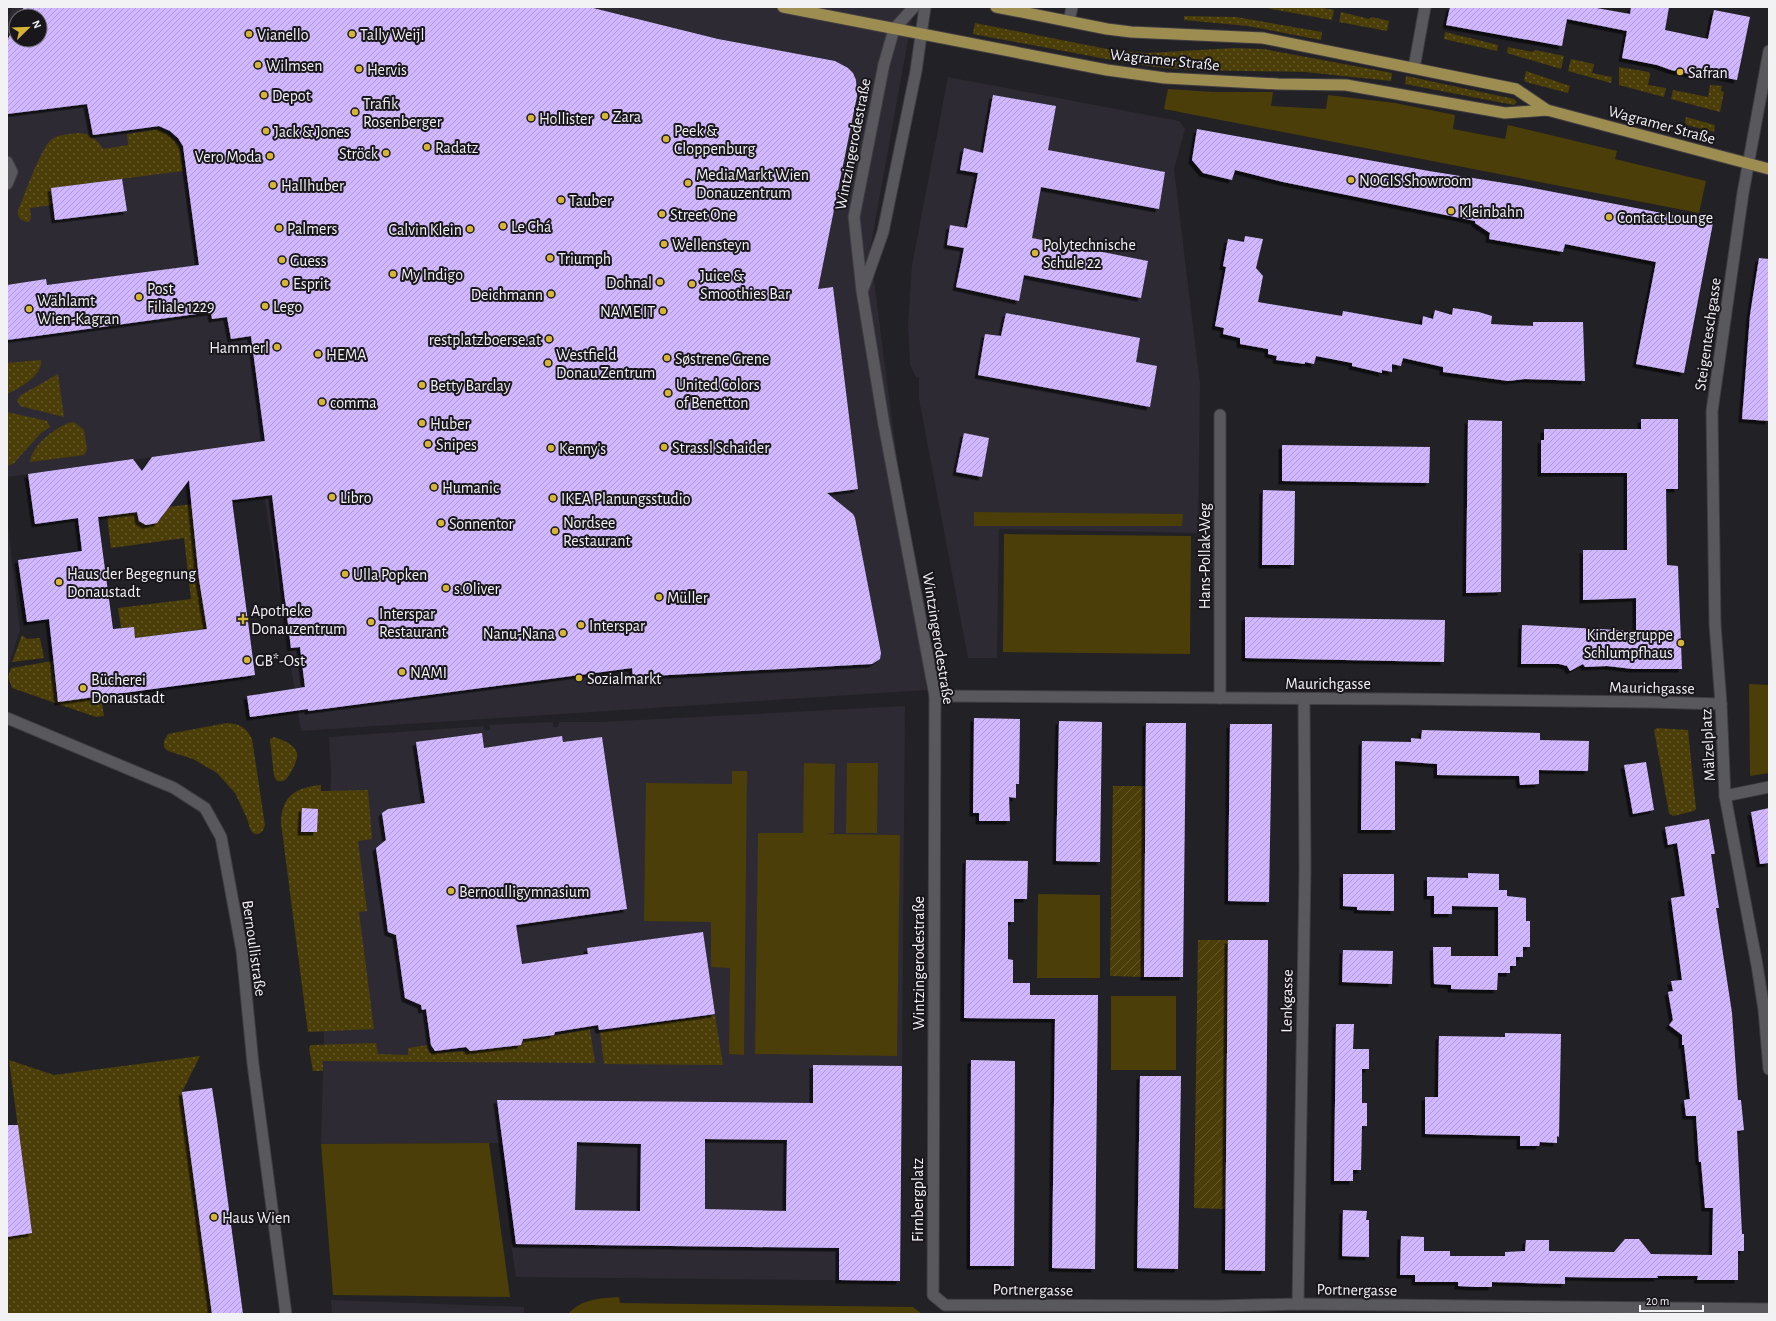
<svg xmlns="http://www.w3.org/2000/svg" width="1776" height="1321" font-family="'Alegreya Sans',sans-serif">
	<defs>
		<pattern id="grass-dots" width="8" height="8" patternUnits="userSpaceOnUse"><rect width="8" height="8" fill="#4b3e09"/><path d="M2 2h.1M6 6h.1" fill="none" stroke="#655a2d" stroke-width="1.8" stroke-linecap="round"/></pattern>
		<pattern id="garden-furrows" width="10" height="10" patternUnits="userSpaceOnUse"><rect width="10" height="10" fill="#4b3e09"/><path d="M-1 1l2-2M0 10L10 0M9 11l2-2" fill="none" stroke="#655a2d"/></pattern>
		<pattern id="building-hatch" width="6" height="6" patternUnits="userSpaceOnUse"><rect width="6" height="6" fill="#d0b7ff"/><path d="M-1 1l2-2M0 6l6-6M5 7l2-2" fill="none" stroke="#ae9bd2"/></pattern>
		<filter id="shadow"><feDropShadow dx="-3.5" dy="3.5" stdDeviation="0" flood-color="#0009"/></filter>
	</defs>
	<rect width="100%" height="100%" fill="#222125"/>
	<!-- built -->
	<g fill="#2d2a33" fill-rule="evenodd">
		<path d="M13,7H914L870,250L927,690L301,731L256,443L7,477V19ZM16,16H40V40H16Z"/>
		<path d="M948,77L1179,121L1185,129L1174,169L1200,384L1198,533L999,529L997,658H968L919,399V377H916L910,365L908,325L912,265Z"/>
		<path d="M7,517L20,630L7,671Z"/>
		<path d="M905,706L902,1066L895,1267H900V1281L516,1277L511,1244H515L502,1143L321,1144L331,773L329,737L484,726V730H490L489,725L553,722V727H558L559,722H600Z"/>
		<path d="M331,1300L524,1307V1314H332Z"/>
	</g>
	<!-- grass -->
	<g fill="url(#grass-dots)">
		<path d="M1261,7H1317L1334,10L1332,20Z"/>
		<path d="M1341,12L1369,19L1372,17L1389,21L1387,31L1339,22Z"/>
		<path d="M1184,16L1236,17L1322,32L1321,40L1248,26L1184,20Z"/>
		<path d="M975,23L1112,50L1147,53L1234,48L1264,49L1392,73L1391,81L1305,72L1194,70L1156,67L1117,61L973,34Z"/>
		<path d="M1445,32L1498,45L1497,51L1444,39Z"/>
		<path d="M1508,47L1532,52L1535,50L1564,56L1561,69L1507,53Z"/>
		<path d="M1571,59L1594,64L1592,73L1612,77L1611,83L1568,71Z"/>
		<path d="M1619,67L1649,72L1650,75L1648,85L1666,88L1664,97L1619,85Z"/>
		<path d="M1526,71L1570,86L1568,93L1526,82L1524,80Z"/>
		<path d="M1406,76L1514,99L1517,102L1514,105L1405,84Z"/>
		<path d="M1710,85L1722,86L1721,91L1724,92L1720,112L1671,99L1673,90L1708,97Z"/>
		<path d="M1686,117L1715,125L1714,132L1687,125L1685,122Z"/>
		<path d="M159,129C183,143 180,145 183,171L51,188L53,205L30,208L31,218L29,222C22,221 17,219 18,211C23,198 42,145 52,139C60,134 70,134 79,133C88,132 99,141 103,149L128,145L127,134Z"/>
		<path d="M41,360C43,376 19,388 7,394V363Z"/>
		<path d="M58,374L64,417L20,406L17,400L21,395Z"/>
		<path d="M7,412L47,421L50,427L41,433L13,464L7,466Z"/>
		<path d="M74,422L84,430L87,450L84,455L30,462C31,446 59,423 74,422Z"/>
		<path d="M201,503L199,580L204,609L218,627L135,638L134,627L121,628L118,608L191,599L184,538L111,548L107,516L137,512L139,521L146,525L157,523L162,517L160,508Z"/>
		<path d="M22,635L27,639L40,638L44,658L12,662Z"/>
		<path d="M53,661L58,702L101,697L104,716L96,717L12,688L8,677L11,668Z"/>
		<path d="M227,723C240,724 246,727 252,739L265,825C263,831 262,834 255,834L251,831L246,816L235,793L217,773L193,759L168,751L164,747V741L168,734Z"/>
		<path d="M1657,728L1688,730L1696,809L1694,811L1673,816L1669,813L1654,730Z"/>
		<path d="M274,737C283,740 294,744 297,753C299,759 290,775 286,779C283,782 280,781 277,781L274,776L270,739Z"/>
		<path d="M321,785V791L368,790L372,839L358,841L367,911L359,912L374,1029L308,1032L281,823C282,795 295,788 321,785Z"/>
		<path d="M715,1015L723,1065L604,1064L600,1032Z"/>
		<path d="M590,1029L595,1063L323,1061V1071H313L309,1048L311,1045L376,1043L378,1054L408,1055V1048L428,1045L430,1053L488,1050L491,1043L498,1042L503,1048L521,1045L524,1040V1033L530,1032L535,1039Z"/>
		<path d="M200,1056L182,1092L212,1314H7V1237L32,1233L9,1060L54,1075Z"/>
	</g>
	<!-- park -->
	<g fill="#4b3e09">
		<path d="M1168,89L1214,92H1273L1271,106L1326,109L1328,95L1395,103L1455,115L1453,129L1505,139L1508,125L1617,151L1615,159L1706,181L1699,213L1164,109Z"/>
		<path d="M974,512L1183,514L1182,526H974Z"/>
		<path d="M1004,534L1191,536L1190,654L1003,652Z"/>
		<path d="M1749,684L1769,685V773L1750,776Z"/>
		<path d="M804,763L835,764L834,833L826,834L900,835L897,1056L755,1054L758,833H803Z"/>
		<path d="M847,763H878L877,833H846Z"/>
		<path d="M732,771H747L744,1055L729,1054L730,968L711,967V922L644,921L646,783L732,784Z"/>
		<path d="M1038,894L1100,895V978H1037Z"/>
		<rect x="1111" y="996" width="65" height="74"/>
		<path d="M489,1143L510,1297L333,1295L321,1144Z"/>
		<path d="M619,1297L620,1303L913,1307L922,1314H568C581,1299 601,1298 619,1297Z"/>
	</g>
	<!-- garden -->
	<g fill="url(#garden-furrows)">
		<path d="M1113,786H1145L1144,977L1110,976Z"/>
		<path d="M1198,940H1228L1225,1209L1194,1208Z"/>
	</g>
	<!-- building -->
	<g fill="url(#building-hatch)" fill-rule="evenodd" filter="url(#shadow)">
		<path d="M24,7H589L718,39L835,61L848,68L853,73L856,80L857,96L818,289L833,287L858,489L827,493L853,514L855,518L881,653L880,659L872,664L633,677L632,668L308,711V709L250,717L247,696L305,687L300,647L291,648L272,495L232,500L255,675L58,702L49,619L27,622L18,560L82,551L78,518L35,524L28,474L133,459L142,471L152,457L265,441L251,336L231,339L227,317L212,319L211,312L7,340V285L46,279L47,285L199,265L183,146L178,138L170,131L159,126L93,135L87,104L7,114V41L16,23V40H40V16H19ZM189,480L199,579L207,629L135,638L134,627L113,629L98,517L137,512L139,521L146,525L157,523Z"/>
		<path d="M1450,7H1591L1630,14L1631,7H1669L1665,30L1708,39L1714,10L1750,17L1737,80L1702,73L1690,74L1671,70L1657,65L1622,58L1627,31L1567,19L1562,46L1446,25Z"/>
		<path d="M993,95L1056,106L1048,150L1165,172L1159,209L1041,187L1032,238L1148,261L1141,298L1024,275L1019,301L956,287L964,248L947,245L950,225L967,228L978,173L960,170L964,148L983,153Z"/>
		<path d="M1197,129L1429,171L1523,186L1713,223L1684,373L1636,364L1656,262L1565,244L1563,252L1489,239L1490,233L1475,223V221L1283,182L1235,170L1232,180L1203,173L1192,160Z"/>
		<path d="M122,179L127,211L55,220L51,188Z"/>
		<path d="M1245,236L1263,239L1256,268L1263,276L1258,302L1342,316L1343,311L1422,325L1423,316L1433,319L1435,310L1452,315L1453,308L1479,312L1492,316L1491,324L1533,326V322H1583L1585,381L1525,379L1508,381L1443,372V367L1403,358L1401,366L1392,364V372L1382,370V373L1352,366V363L1316,356L1314,364L1305,362V364L1276,360L1277,356L1268,354V349L1240,344V338L1223,334L1224,328L1215,326L1226,267L1223,266L1228,239L1244,242Z"/>
		<path d="M1759,258L1769,259V421L1742,419L1750,315Z"/>
		<path d="M1006,313L1140,338L1136,362L1157,366L1150,407L978,375L985,334L1001,336Z"/>
		<path d="M1641,419H1678V489H1666L1667,565L1678,566L1682,669H1633L1607,666L1585,667L1583,664L1570,671L1567,666L1559,664H1521L1522,625L1636,631V598L1583,600V550H1627V473H1541V440H1544V429H1641Z"/>
		<path d="M1468,420L1502,421L1501,592L1466,593Z"/>
		<path d="M964,433L989,438L982,477L956,472Z"/>
		<path d="M1282,445L1430,447L1429,483L1282,481Z"/>
		<path d="M1263,490L1295,491L1294,565H1262Z"/>
		<path d="M1245,617L1445,620L1444,662L1245,658Z"/>
		<path d="M974,718L1020,719L1019,784H1016V798L1009,797L1010,821H979V813H973Z"/>
		<path d="M1059,721L1102,722L1100,862L1056,861Z"/>
		<path d="M1146,723H1186L1183,977H1144Z"/>
		<path d="M1230,724H1272L1269,902L1228,901Z"/>
		<path d="M1422,730L1540,733V740L1589,741L1588,771L1539,770V784L1520,785L1519,776L1437,775V764L1395,761V830H1361L1362,741L1411,742V738L1421,739Z"/>
		<path d="M482,733L484,748L562,736L563,742L602,737L627,909L516,925L522,964L588,954L587,948L703,932L715,1014L599,1030L598,1025L555,1032L554,1035L523,1039L521,1045L503,1047L470,1051L466,1047L435,1051L431,1045L426,1009L422,1010L421,1005L405,998L396,935L388,932L376,848L386,840L382,813L388,809L425,803L416,742Z"/>
		<path d="M1646,762L1654,810L1633,814L1624,765Z"/>
		<path d="M302,808L318,809L317,832H301Z"/>
		<path d="M1769,808V863L1760,864L1751,812Z"/>
		<path d="M1709,819L1715,854H1711L1719,908H1716L1732,1013L1738,1100H1741L1744,1130L1737,1131L1742,1234H1744V1251H1738V1280H1697L1698,1276H1657L1658,1278H1620L1565,1277V1284L1492,1282V1287H1476L1458,1286V1282H1415V1275H1400L1401,1236L1424,1237V1251H1450V1256H1505V1252L1525,1251L1526,1240H1549V1251L1614,1252L1625,1239H1639L1651,1254L1712,1255L1713,1208H1705L1701,1162H1699L1696,1116H1686L1684,1100L1690,1099L1684,1045H1682V1035L1669,1025L1673,1020L1668,992L1673,991L1671,981L1682,980L1671,898L1685,896L1677,843L1668,845L1665,827Z"/>
		<path d="M966,860L1028,861L1027,899H1014V922H1008V959L1013,960V983H1030V995H1098L1095,1269L1052,1268L1055,1019L964,1018Z"/>
		<path d="M1468,873L1499,874V890H1507V896L1526,898V921H1530V947H1523V957H1516V966H1510V973H1498L1497,990L1451,989V985L1434,984L1433,947H1451V956H1498V907L1452,906V914H1434V896H1427V877L1468,878Z"/>
		<path d="M1343,874H1394V911L1357,910V907L1343,906Z"/>
		<path d="M1228,940H1268L1265,1271L1225,1270Z"/>
		<path d="M1343,950L1393,951L1392,984L1342,982Z"/>
		<path d="M1336,1024H1354L1353,1049H1369V1069H1362V1103H1367V1126H1362L1361,1170H1353V1181H1334Z"/>
		<path d="M1505,1033L1561,1034L1559,1137L1557,1136V1143L1540,1142L1539,1146H1520V1136L1425,1134V1097H1438L1439,1036L1505,1037Z"/>
		<path d="M971,1060L1015,1061L1014,1266H970Z"/>
		<path d="M813,1065L902,1066L900,1281L839,1280V1248L516,1244L497,1100L813,1103ZM705,1139L787,1140L786,1211L705,1209ZM577,1142L641,1144L640,1211L575,1210Z"/>
		<path d="M1140,1076H1181L1178,1269L1137,1268Z"/>
		<path d="M212,1088L217,1120L243,1314H212L182,1092Z"/>
		<path d="M7,1125H18L32,1233L7,1237Z"/>
		<path d="M1343,1210L1367,1211L1366,1220H1369V1257L1342,1256Z"/>
	</g>
	<g fill="none" stroke-linecap="round" stroke-linejoin="round">
		<defs>
			<g id="minor">
				<path d="M914,7L894,29L884,64L854,217L862,291L884,425L935,696L933,1295L945,1305L1215,1306L1298,1304L1769,1309"/>
				<path d="M1069,21L1072,7"/>
				<path d="M1769,51L1743,193L1712,411L1715,624L1721,704L1725,796L1757,965L1764,1010L1769,1069"/>
				<path d="M1414,68L1425,7"/>
				<path d="M7,162L12,172L7,184"/>
				<path d="M863,289L883,232L916,71L925,7"/>
				<path d="M935,696L1400,699L1649,702L1721,704"/>
				<path d="M1220,698V415"/>
				<path d="M1725,796L1769,787"/>
				<path d="M1298,1304L1305,870L1304,699"/>
			</g>
			<path id="tertiary" d="M7,718L174,788L205,808L221,837L242,951L253,1064L286,1314"/>
			<g id="primary">
				<path d="M783,7L1107,70L1165,78L1278,84L1346,85L1505,113L1547,110L1769,169"/>
				<path d="M996,7L1107,29L1131,32L1263,38L1516,89L1547,110"/>
			</g>
		</defs>
		<!-- minor casing -->
		<use href="#minor" stroke="#3f3d41" stroke-width="13"/>
		<!-- tertiary casing -->
		<use href="#tertiary" stroke="#3f3d41" stroke-width="13"/>
		<!-- primary casing -->
		<use href="#primary" stroke="#3f3d41" stroke-width="13"/>
		<!-- minor -->
		<use href="#minor" stroke="#59585d" stroke-width="11"/>
		<!-- tertiary -->
		<use href="#tertiary" stroke="#59585d" stroke-width="11"/>
		<!-- primary -->
		<use href="#primary" stroke="#9e8d51" stroke-width="11"/>
	</g>
	<!-- markers -->
	<g fill="#d6b534" stroke="#19171c" stroke-width="1.5">
		<circle cx="249" cy="34" r="4"/>
		<circle cx="352" cy="34" r="4"/>
		<circle cx="258" cy="65" r="4"/>
		<circle cx="359" cy="69" r="4"/>
		<circle cx="1680" cy="72" r="4"/>
		<circle cx="264" cy="95" r="4"/>
		<circle cx="355" cy="112" r="4"/>
		<circle cx="605" cy="116" r="4"/>
		<circle cx="531" cy="118" r="4"/>
		<circle cx="266" cy="131" r="4"/>
		<circle cx="666" cy="139" r="4"/>
		<circle cx="427" cy="147" r="4"/>
		<circle cx="386" cy="153" r="4"/>
		<circle cx="270" cy="156" r="4"/>
		<circle cx="1351" cy="180" r="4"/>
		<circle cx="688" cy="183" r="4"/>
		<circle cx="273" cy="185" r="4"/>
		<circle cx="561" cy="200" r="4"/>
		<circle cx="1451" cy="211" r="4"/>
		<circle cx="662" cy="214" r="4"/>
		<circle cx="1609" cy="217" r="4"/>
		<circle cx="503" cy="226" r="4"/>
		<circle cx="279" cy="228" r="4"/>
		<circle cx="470" cy="229" r="4"/>
		<circle cx="664" cy="244" r="4"/>
		<circle cx="1035" cy="253" r="4"/>
		<circle cx="550" cy="258" r="4"/>
		<circle cx="282" cy="260" r="4"/>
		<circle cx="393" cy="274" r="4"/>
		<circle cx="660" cy="282" r="4"/>
		<circle cx="285" cy="283" r="4"/>
		<circle cx="692" cy="284" r="4"/>
		<circle cx="551" cy="294" r="4"/>
		<circle cx="139" cy="297" r="4"/>
		<circle cx="265" cy="306" r="4"/>
		<circle cx="29" cy="309" r="4"/>
		<circle cx="663" cy="311" r="4"/>
		<circle cx="549" cy="339" r="4"/>
		<circle cx="277" cy="347" r="4"/>
		<circle cx="318" cy="354" r="4"/>
		<circle cx="667" cy="358" r="4"/>
		<circle cx="548" cy="363" r="4"/>
		<circle cx="422" cy="385" r="4"/>
		<circle cx="668" cy="393" r="4"/>
		<circle cx="322" cy="402" r="4"/>
		<circle cx="422" cy="423" r="4"/>
		<circle cx="428" cy="444" r="4"/>
		<circle cx="664" cy="447" r="4"/>
		<circle cx="551" cy="448" r="4"/>
		<circle cx="434" cy="487" r="4"/>
		<circle cx="332" cy="497" r="4"/>
		<circle cx="553" cy="498" r="4"/>
		<circle cx="441" cy="523" r="4"/>
		<circle cx="555" cy="531" r="4"/>
		<circle cx="345" cy="574" r="4"/>
		<circle cx="59" cy="582" r="4"/>
		<circle cx="446" cy="588" r="4"/>
		<circle cx="659" cy="597" r="4"/>
		<path d="M241 613h4v4h4v4h-4v4h-4v-4h-4v-4h4z"/>
		<circle cx="371" cy="622" r="4"/>
		<circle cx="581" cy="625" r="4"/>
		<circle cx="563" cy="633" r="4"/>
		<circle cx="1681" cy="643" r="4"/>
		<circle cx="247" cy="660" r="4"/>
		<circle cx="402" cy="672" r="4"/>
		<circle cx="579" cy="678" r="4"/>
		<circle cx="83" cy="688" r="4"/>
		<circle cx="451" cy="891" r="4"/>
		<circle cx="214" cy="1217" r="4"/>
	</g>
	<g text-anchor="middle" stroke-width="4" stroke-linejoin="round" paint-order="stroke">
		<!-- poi labels -->
		<g font-size="16" fill="#f2f1f4" stroke="#19171c" text-anchor="start">
			<text x="257" y="40">Vianello</text>
			<text x="360" y="40">Tally Weijl</text>
			<text x="266" y="71">Wilmsen</text>
			<text x="367" y="75">Hervis</text>
			<text x="1688" y="78">Safran</text>
			<text x="272" y="101">Depot</text>
			<text x="363" y="109">Trafik<tspan x="363" dy="18">Rosenberger</tspan></text>
			<text x="613" y="122">Zara</text>
			<text x="539" y="124">Hollister</text>
			<text x="674" y="136">Peek &amp;<tspan x="674" dy="18">Cloppenburg</tspan></text>
			<text x="274" y="137">Jack &amp; Jones</text>
			<text x="435" y="153">Radatz</text>
			<text x="378" y="159" text-anchor="end">Ströck</text>
			<text x="262" y="162" text-anchor="end">Vero Moda</text>
			<text x="696" y="180">MediaMarkt Wien<tspan x="696" dy="18">Donauzentrum</tspan></text>
			<text x="1359" y="186">NOGIS Showroom</text>
			<text x="281" y="191">Hallhuber</text>
			<text x="569" y="206">Tauber</text>
			<text x="1459" y="217">Kleinbahn</text>
			<text x="670" y="220">Street One</text>
			<text x="1617" y="223">Contact Lounge</text>
			<text x="511" y="232">Le Chá</text>
			<text x="287" y="234">Palmers</text>
			<text x="462" y="235" text-anchor="end">Calvin Klein</text>
			<text x="672" y="250">Wellensteyn</text>
			<text x="1043" y="250">Polytechnische<tspan x="1043" dy="18">Schule 22</tspan></text>
			<text x="558" y="264">Triumph</text>
			<text x="290" y="266">Guess</text>
			<text x="401" y="280">My Indigo</text>
			<text x="700" y="281">Juice &amp;<tspan x="700" dy="18">Smoothies Bar</tspan></text>
			<text x="652" y="288" text-anchor="end">Dohnal</text>
			<text x="293" y="289">Esprit</text>
			<text x="147" y="294">Post<tspan x="147" dy="18">Filiale 1229</tspan></text>
			<text x="543" y="300" text-anchor="end">Deichmann</text>
			<text x="37" y="306">Wählamt<tspan x="37" dy="18">Wien-Kagran</tspan></text>
			<text x="273" y="312">Lego</text>
			<text x="655" y="317" text-anchor="end">NAME IT</text>
			<text x="541" y="345" text-anchor="end">restplatzboerse.at</text>
			<text x="269" y="353" text-anchor="end">Hammerl</text>
			<text x="326" y="360">HEMA</text>
			<text x="556" y="360">Westfield<tspan x="556" dy="18">Donau Zentrum</tspan></text>
			<text x="675" y="364">Søstrene Grene</text>
			<text x="676" y="390">United Colors<tspan x="676" dy="18">of Benetton</tspan></text>
			<text x="430" y="391">Betty Barclay</text>
			<text x="330" y="408">comma</text>
			<text x="430" y="429">Huber</text>
			<text x="436" y="450">Snipes</text>
			<text x="672" y="453">Strassl Schaider</text>
			<text x="559" y="454">Kenny's</text>
			<text x="442" y="493">Humanic</text>
			<text x="340" y="503">Libro</text>
			<text x="561" y="504">IKEA Planungsstudio</text>
			<text x="563" y="528">Nordsee<tspan x="563" dy="18">Restaurant</tspan></text>
			<text x="449" y="529">Sonnentor</text>
			<text x="67" y="579">Haus der Begegnung<tspan x="67" dy="18">Donaustadt</tspan></text>
			<text x="353" y="580">Ulla Popken</text>
			<text x="454" y="594">s.Oliver</text>
			<text x="667" y="603">Müller</text>
			<text x="251" y="616">Apotheke<tspan x="251" dy="18">Donauzentrum</tspan></text>
			<text x="379" y="619">Interspar<tspan x="379" dy="18">Restaurant</tspan></text>
			<text x="589" y="631">Interspar</text>
			<text x="555" y="639" text-anchor="end">Nanu-Nana</text>
			<text x="1673" y="640" text-anchor="end">Kindergruppe<tspan x="1673" dy="18">Schlumpfhaus</tspan></text>
			<text x="255" y="666">GB*-Ost</text>
			<text x="410" y="678">NAMI</text>
			<text x="587" y="684">Sozialmarkt</text>
			<text x="91" y="685">Bücherei<tspan x="91" dy="18">Donaustadt</tspan></text>
			<text x="459" y="897">Bernoulligymnasium</text>
			<text x="222" y="1223">Haus Wien</text>
		</g>
		<!-- street labels -->
		<g font-size="16" fill="#f2f1f4" stroke="#19171c">
			<text transform="translate(1165 59) rotate(6)" y="6">Wagramer Straße</text>
			<text transform="translate(1662 124) rotate(15)" y="6">Wagramer Straße</text>
			<text transform="translate(852 144) rotate(-79)" y="6">Wintzingerodestraße</text>
			<text transform="translate(1707 334) rotate(-82)" y="6">Steigenteschgasse</text>
			<text transform="translate(1204 556) rotate(-90)" y="6">Hans-Pollak-Weg</text>
			<text transform="translate(939 638) rotate(81)" y="6">Wintzingerodestraße</text>
			<text x="1328" y="689">Maurichgasse</text>
			<text transform="translate(1652 687) rotate(1)" y="6">Maurichgasse</text>
			<text transform="translate(1707 745) rotate(-93)" y="6">Mälzelplatz</text>
			<text transform="translate(255 948) rotate(82)" y="6">Bernoullistraße</text>
			<text transform="translate(918 963) rotate(-90)" y="6">Wintzingerodestraße</text>
			<text transform="translate(1286 1001) rotate(-89)" y="6">Lenkgasse</text>
			<text transform="translate(917 1200) rotate(-90)" y="6">Firnbergplatz</text>
			<text transform="translate(1033 1289) rotate(1)" y="6">Portnergasse</text>
			<text transform="translate(1357 1289) rotate(1)" y="6">Portnergasse</text>
		</g>
	</g>
	<!-- border -->
	<rect width="1776" height="1321" fill="none" stroke="#f2f1f4" stroke-width="16"/>
	<!-- north arrow -->
	<g transform="translate(28 28) rotate(67)"><circle r="19" fill="#19171c" stroke="#706e72"/>
	<path d="M0-3L7 15L0 10L-7 15Z" fill="#d6b534"/>
	<text y="-6" font-size="11" font-weight="bold" text-anchor="middle" fill="#f2f1f4">N</text>
	</g>
	<!-- scale -->
	<path d="M1640 1305v6h63v-6" fill="none" stroke="#f2f1f4" stroke-width="2"/>
	<text x="1646" y="1305" font-size="12" fill="#f2f1f4" stroke="#19171c" stroke-width="3" paint-order="stroke">20 m</text>
</svg>
